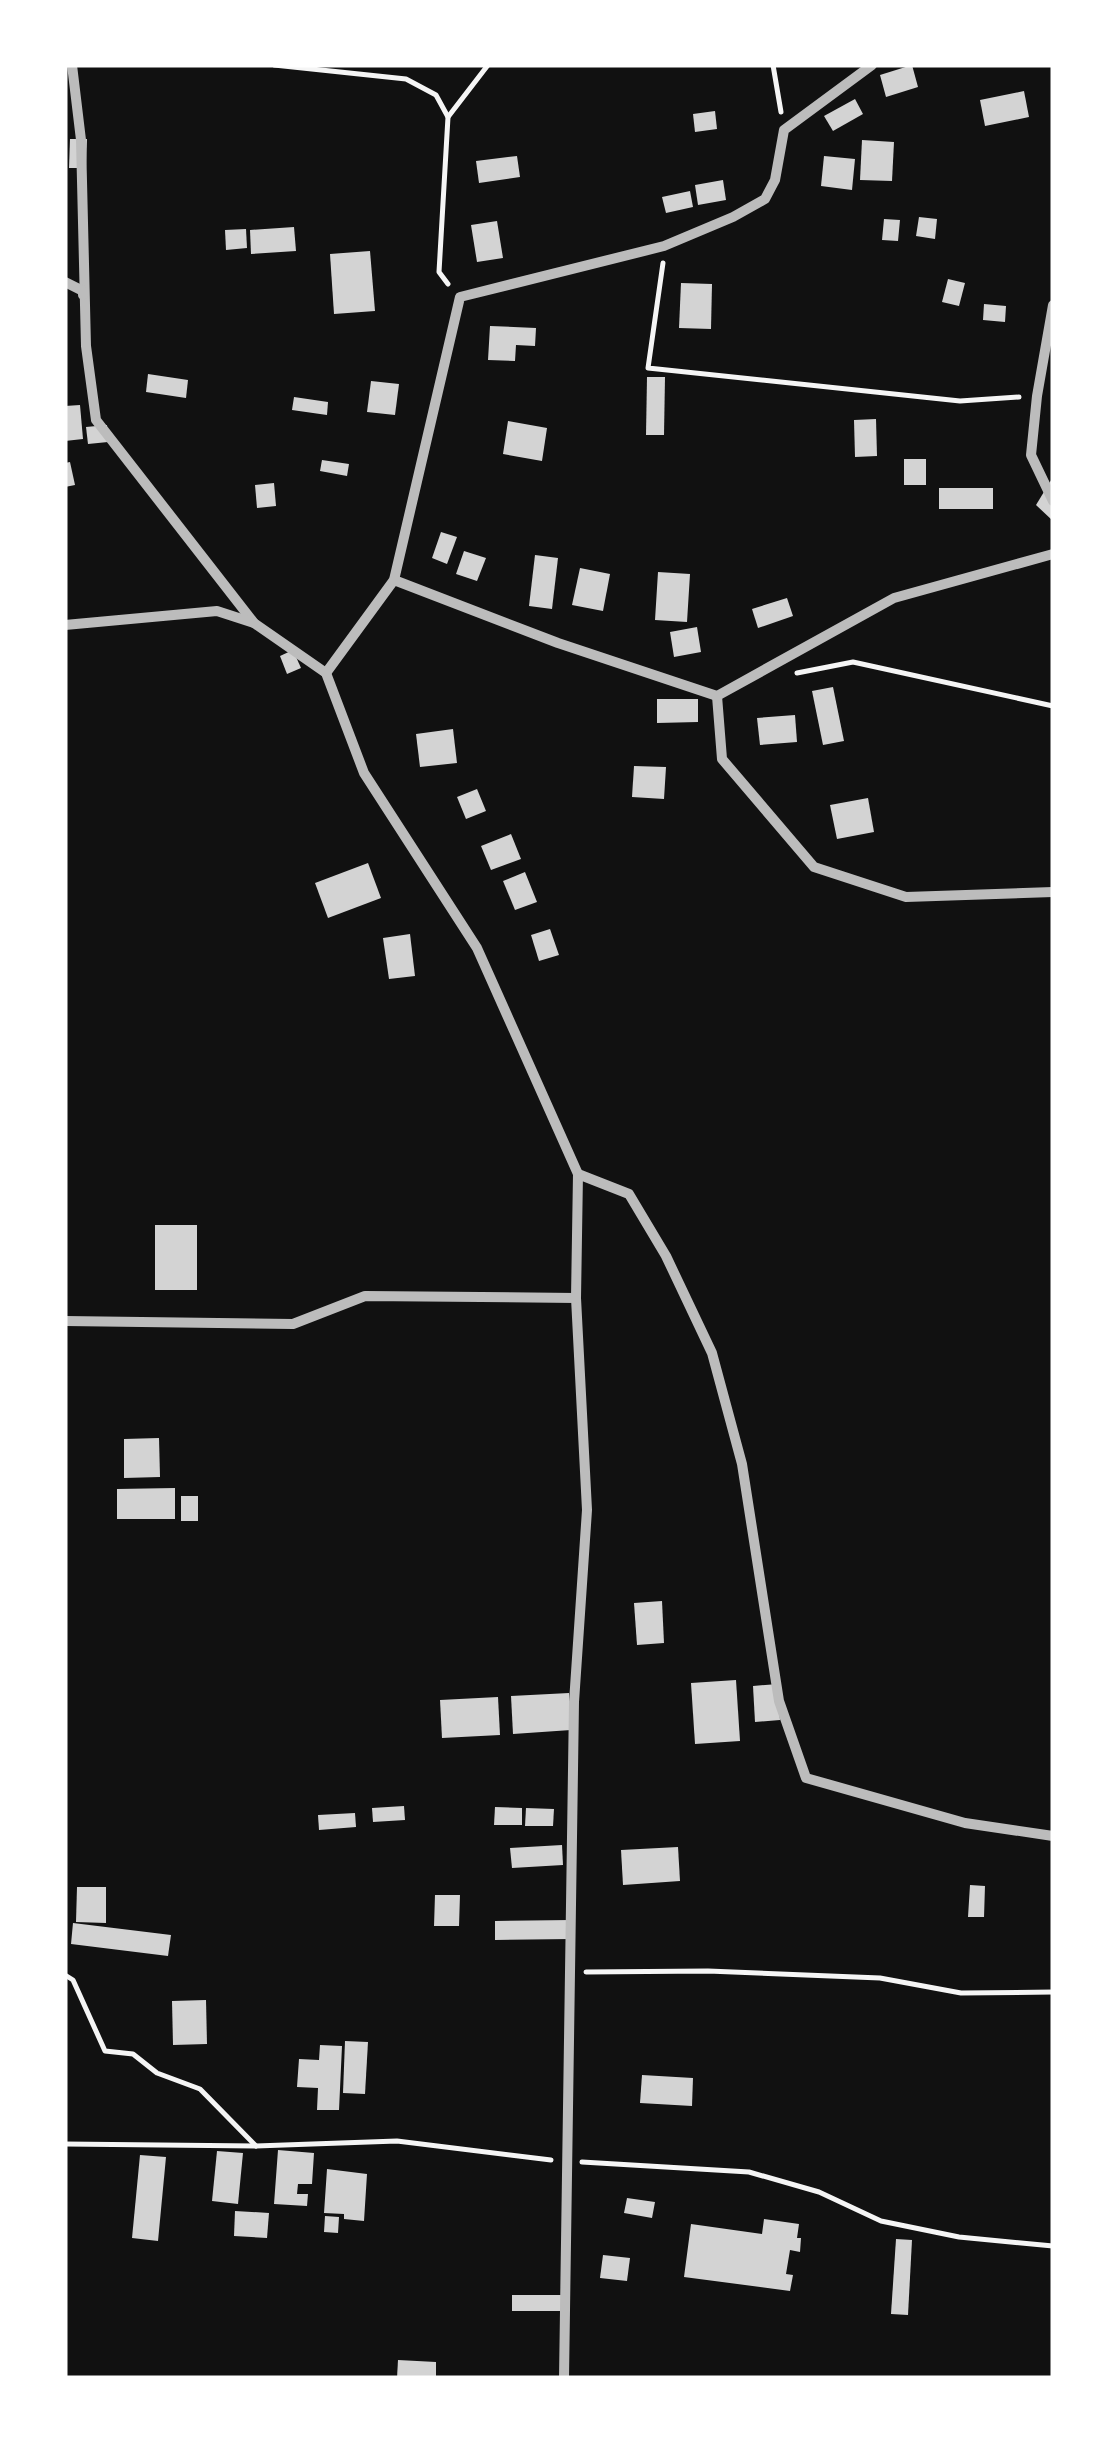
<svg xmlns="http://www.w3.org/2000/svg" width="1118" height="2443" font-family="'Nunito Sans',sans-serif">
	<rect width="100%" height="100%" fill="#111"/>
	<!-- building -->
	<g fill="#d3d3d3">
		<path d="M912,65L918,87L886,97L880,75Z"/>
		<path d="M1024,91L1029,117L985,126L980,100Z"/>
		<path d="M855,99L863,114L833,131L824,116Z"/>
		<path d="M715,111L717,129L695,132L693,114Z"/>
		<path d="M70,139H87L86,168H69Z"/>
		<path d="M862,140L894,142L892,181L860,180Z"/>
		<path d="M517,156L520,177L479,183L476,161Z"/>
		<path d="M824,156L855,159L852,190L821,186Z"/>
		<path d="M723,180L726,200L698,205L695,185Z"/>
		<path d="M690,191L693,207L666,213L662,197Z"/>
		<path d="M919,217L937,219L935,239L916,236Z"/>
		<path d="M884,219L900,220L898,241L882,240Z"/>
		<path d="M497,221L503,258L477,262L471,225Z"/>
		<path d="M294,227L296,251L251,254L250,230Z"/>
		<path d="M246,229L247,248L226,250L225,230Z"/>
		<path d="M370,251L375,311L334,314L330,254Z"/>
		<path d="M948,279L965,283L959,306L942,302Z"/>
		<path d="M681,283L712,284L711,329L679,328Z"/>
		<path d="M984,304L1006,306L1005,322L983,320Z"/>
		<path d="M490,326L536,328L535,346L516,345L515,361L488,360Z"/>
		<path d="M148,374L188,380L186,398L146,392Z"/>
		<path d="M647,377H665L664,435H646Z"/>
		<path d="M371,381L399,384L395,415L367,412Z"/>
		<path d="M294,397L328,402L327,415L292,410Z"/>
		<path d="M80,405L83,439L65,441V406Z"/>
		<path d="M876,419L877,456L855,457L854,420Z"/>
		<path d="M508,421L547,428L542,461L503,454Z"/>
		<path d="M107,425L108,442L88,444L86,427Z"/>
		<rect x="904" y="459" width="22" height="26"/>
		<path d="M322,460L349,464L347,476L320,471Z"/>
		<path d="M70,462L75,485L65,487V463Z"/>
		<path d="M1053,477V521L1036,505Z"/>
		<path d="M274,483L276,506L257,508L255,485Z"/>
		<rect x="939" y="488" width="54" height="21"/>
		<path d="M441,532L457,537L447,564L432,558Z"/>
		<path d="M464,551L486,558L477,581L456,574Z"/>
		<path d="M535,555L558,558L552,609L529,606Z"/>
		<path d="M580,568L610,574L603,611L572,605Z"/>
		<path d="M658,572L690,574L687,622L655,620Z"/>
		<path d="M787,598L793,616L758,628L752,609Z"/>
		<path d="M697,627L701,652L674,657L670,632Z"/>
		<path d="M293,650L301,668L287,674L280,656Z"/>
		<path d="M833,687L844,741L823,745L812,691Z"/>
		<path d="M657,699H698V722L657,723Z"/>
		<path d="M795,715L797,742L760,745L757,718Z"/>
		<path d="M453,729L457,763L420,767L416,734Z"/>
		<path d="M634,766L666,767L664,799L632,797Z"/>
		<path d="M477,789L486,811L466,819L457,797Z"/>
		<path d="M868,798L874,832L837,839L830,805Z"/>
		<path d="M511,834L521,859L491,870L481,846Z"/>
		<path d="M368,863L381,898L328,918L315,883Z"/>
		<path d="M525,872L537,902L515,910L503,881Z"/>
		<path d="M550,929L559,955L539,961L531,935Z"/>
		<path d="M410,934L415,976L389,979L383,938Z"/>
		<rect x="155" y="1225" width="42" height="65"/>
		<path d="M159,1438L160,1477L124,1478V1439Z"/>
		<path d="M175,1488V1519H117V1489Z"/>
		<rect x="181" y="1496" width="17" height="25"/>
		<path d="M662,1601L664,1643L637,1645L634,1603Z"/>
		<path d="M736,1680L740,1741L695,1744L691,1683Z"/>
		<path d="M778,1684L780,1720L755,1722L753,1686Z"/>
		<path d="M569,1693L571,1730L513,1734L511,1696Z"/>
		<path d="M498,1697L500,1735L442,1738L440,1700Z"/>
		<path d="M404,1806L405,1820L373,1822L372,1808Z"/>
		<path d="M495,1807L522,1808V1825H494Z"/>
		<path d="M526,1808L554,1809L553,1826H525Z"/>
		<path d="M355,1813L356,1827L319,1830L318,1815Z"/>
		<path d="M562,1845L563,1865L512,1868L510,1848Z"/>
		<path d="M678,1847L680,1881L623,1885L621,1850Z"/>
		<path d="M970,1885L985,1886L984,1917H968Z"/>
		<path d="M77,1887H106V1923L76,1922Z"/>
		<path d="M435,1895H460L459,1926H434Z"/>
		<path d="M571,1920L572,1939L495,1940V1921Z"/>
		<path d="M73,1923L171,1935L168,1956L71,1944Z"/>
		<path d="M206,2000L207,2044L173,2045L172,2001Z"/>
		<path d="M345,2041L368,2042L365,2094L343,2093Z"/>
		<path d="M320,2045L342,2046L339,2110H317L318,2088L297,2087L299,2059L319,2060Z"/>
		<path d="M642,2075L693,2078L692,2106L640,2103Z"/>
		<path d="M278,2150L314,2153L312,2184H298L297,2194H308L307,2206L274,2204Z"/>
		<path d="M217,2151L243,2153L238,2204L212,2201Z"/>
		<path d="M140,2155L166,2157L158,2241L132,2238Z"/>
		<path d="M327,2169L367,2174L364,2221L344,2219V2214L324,2213Z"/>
		<path d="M627,2198L655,2202L652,2218L624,2213Z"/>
		<path d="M235,2211L269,2213L267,2238L234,2236Z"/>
		<path d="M325,2216L339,2217L338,2233L324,2232Z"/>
		<path d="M764,2219L799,2224L797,2238H801L800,2252L790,2250L786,2274L793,2275L790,2291L684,2277L691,2224L762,2234Z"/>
		<path d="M896,2239L912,2240L908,2315L891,2314Z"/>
		<path d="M603,2255L630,2258L627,2281L600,2278Z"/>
		<rect x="512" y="2295" width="49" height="16"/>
		<path d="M398,2360L436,2362V2378H397Z"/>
	</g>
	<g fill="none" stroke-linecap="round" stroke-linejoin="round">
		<!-- path -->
		<g stroke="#f5f5f5" stroke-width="5">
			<path d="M274,65L406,79L436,95L448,117L439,272L448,284"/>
			<path d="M773,65L781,112"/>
			<path d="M448,117L488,65"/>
			<path d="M663,263L648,368L960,401L1019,397"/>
			<path d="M797,673L853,662L1053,706"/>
			<path d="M586,1972L708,1971L880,1978L961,1993L1053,1992"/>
			<path d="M65,1975L73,1980L105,2051L133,2054L157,2073L200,2089L256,2146"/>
			<path d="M65,2144L256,2146L397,2141L551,2160"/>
			<path d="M582,2162L749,2172L819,2192L881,2221L959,2237L1053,2246"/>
		</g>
		<!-- minor -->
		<g stroke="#bcbcbc" stroke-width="10">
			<path d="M72,65L81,140L86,346L96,420L254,623L326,673L364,773L477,948L578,1174L576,1298L587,1510L574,1702L564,2378"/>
			<path d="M65,282L83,291V295"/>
			<path d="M1053,305L1037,396L1031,455L1053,501"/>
			<path d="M394,580L558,643L717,696L894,598L1053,554"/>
			<path d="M65,625L217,611L254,623"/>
			<path d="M326,673L394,580L460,297L664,246L733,217L765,199L775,180L784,130L872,65"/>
			<path d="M717,696L722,759L814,867L906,897L1053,892"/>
			<path d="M578,1174L629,1194L666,1256L712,1353L742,1464L779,1701L806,1778L965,1823L1053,1836"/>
			<path d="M65,1321L293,1324L365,1296L576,1298"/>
		</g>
	</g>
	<!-- border -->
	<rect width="1118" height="2443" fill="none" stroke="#ffffff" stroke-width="135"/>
</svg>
